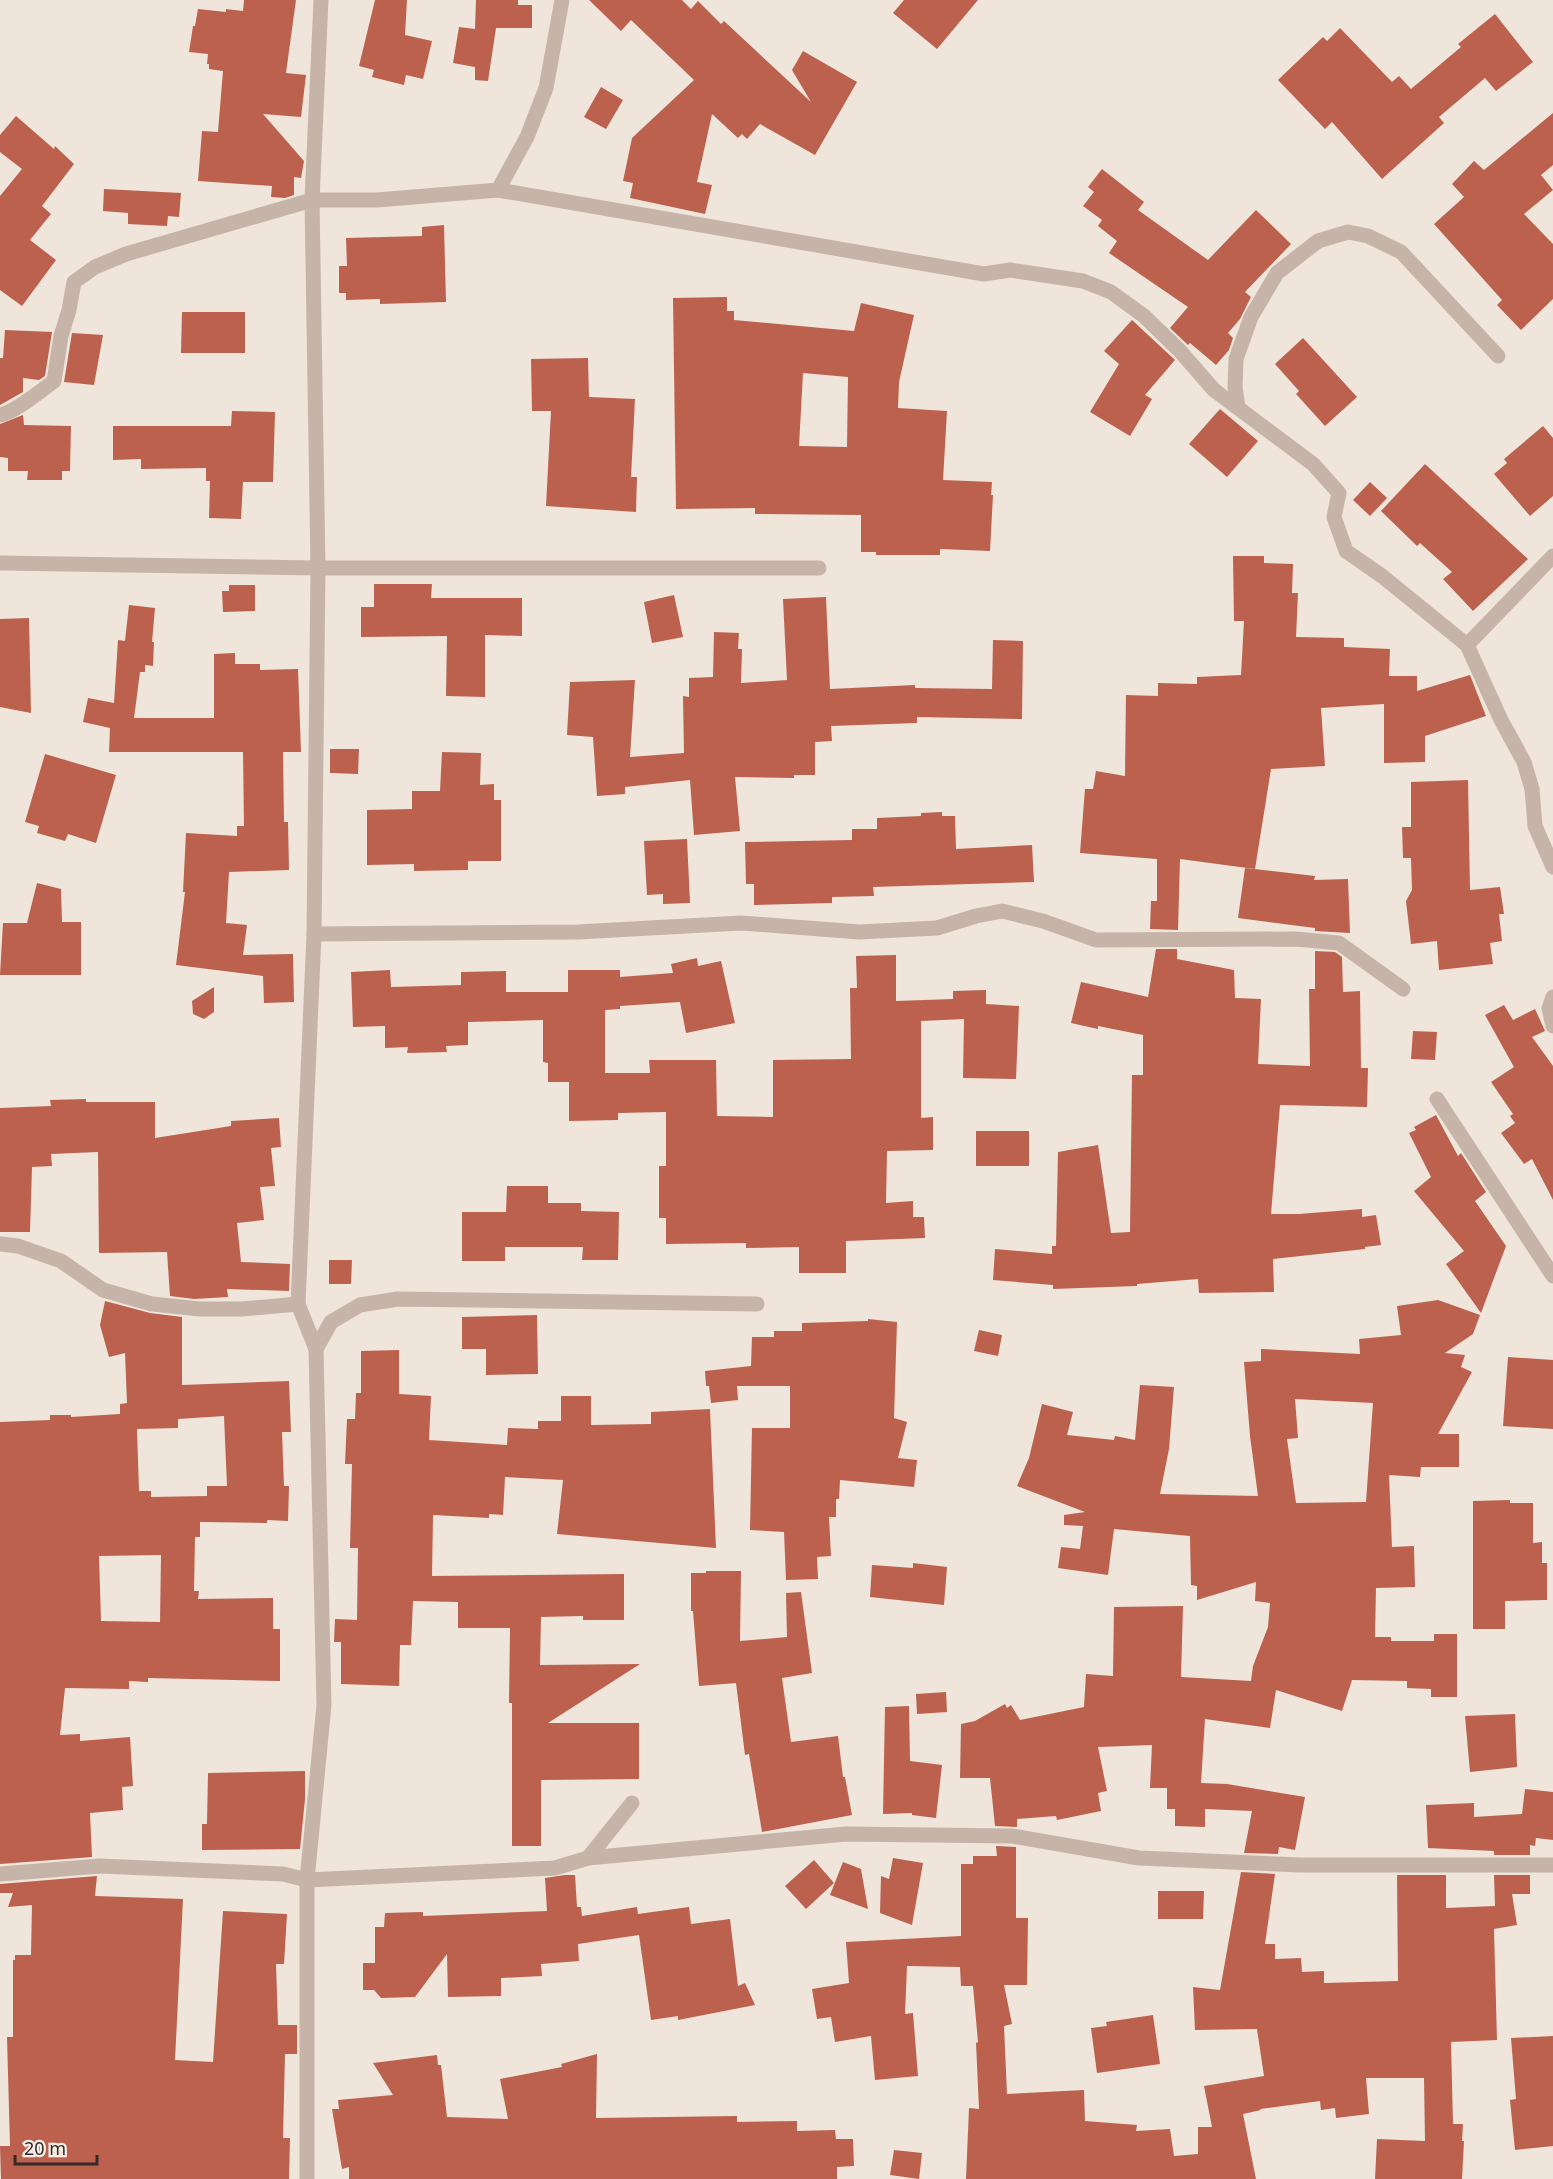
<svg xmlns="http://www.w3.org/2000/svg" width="1553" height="2179" font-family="'Noto Sans',sans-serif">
	<rect width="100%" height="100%" fill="#efe5db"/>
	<!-- building -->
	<g fill="#bb614e" fill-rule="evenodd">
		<path d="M244,0H296L286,73L306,75L301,117L263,114L304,161L301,178L294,177V195L285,198L271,197L272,186L198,181L202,131L218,132L223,71L209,69V64H207L208,54L189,52L193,26H195L198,9L226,12V9L243,11Z"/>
		<path d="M375,0H407L405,35L432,41L423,79L406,75L404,85L372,77L374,70L359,66Z"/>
		<path d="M476,0H518V5H532V28H496L488,81L475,80V67L453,63L459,27L475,29Z"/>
		<path d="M589,0H682L691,9L698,1L721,24L724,21L811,102L792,70L803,51L857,82L815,155L760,124L747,139L742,134L738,138L712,114L697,182L712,185L705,214L630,198L633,183L623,181L632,138L694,80L631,20L621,31Z"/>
		<path d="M904,0H978L937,49L893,13Z"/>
		<path d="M1495,14L1533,62L1496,91L1485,78L1439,117L1444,123L1382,179L1332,122L1325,129L1278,80L1323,37L1327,41L1340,28L1392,82L1399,76L1411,89L1461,47L1458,44Z"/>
		<path d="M601,87L623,100L606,129L584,117Z"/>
		<path d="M1553,113V165L1541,175L1553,190L1524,214L1553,244V299L1521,330L1497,305L1502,300L1434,224L1464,197L1452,184L1474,161L1484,170Z"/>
		<path d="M16,116L54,149L55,146L74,164L42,206L51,214L30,240L56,260L22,306L0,290V196L22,169L0,152V135Z"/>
		<path d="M1102,169L1144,202L1138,210L1208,260L1256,210L1291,244L1245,292L1251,297L1240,319L1228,333L1233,338L1229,350L1216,365L1190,343L1188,345L1170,328L1188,307L1109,253L1117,241L1098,226L1102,220L1083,206L1094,192L1088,187Z"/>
		<path d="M104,189L181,193L179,217L168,216L167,226L128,224V213L103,211Z"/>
		<path d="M444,225L446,302L380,304V299L346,300V293H339V266H347L346,238L422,236V227Z"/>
		<path d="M727,297V311H734V320L854,331L861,303L914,315L899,382L898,408L947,411L943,480L992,482L991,495H993L990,551L940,549V555H876V552H861V515L755,514V508L676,509L673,298ZM803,373L848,377L847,447L799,446Z"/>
		<path d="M182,312H245V353H181Z"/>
		<path d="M1132,320L1175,360L1145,395L1152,399L1130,436L1090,412L1119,364L1104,351Z"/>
		<path d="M5,330L52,332L45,376L39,380L23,378V392L0,405V358H3Z"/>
		<path d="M72,333L103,335L94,385L64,382Z"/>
		<path d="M1303,338L1357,397L1325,426L1296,394L1299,391L1275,364Z"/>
		<path d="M588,358L589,397L635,399L631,477H637L636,512L546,506L551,411H532L531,359Z"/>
		<path d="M1220,409L1258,441L1227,477L1189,444Z"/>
		<path d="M232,411L275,412L273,482H243L241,519L209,518L210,481H206V468L141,469V459L113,460V426H231Z"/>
		<path d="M23,415L24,425L71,426L70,471H62V480H27L28,471H8V458L0,457V424Z"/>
		<path d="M1543,426L1553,438V496L1530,516L1494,474L1507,463L1504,459Z"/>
		<path d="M1425,464L1528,559L1473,611L1443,579L1452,572L1420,543L1417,546L1381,511Z"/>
		<path d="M1370,482L1387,498L1370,516L1353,500Z"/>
		<path d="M1233,556H1264V563L1293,564L1292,593H1298L1296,637L1344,638V647L1390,649L1389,676H1417V691L1470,675L1486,716L1425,736V762L1384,763V704L1321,708L1325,766L1271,769L1255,869L1180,859L1178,930L1150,929L1151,901H1157V859L1080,853L1085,789H1093L1096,771L1125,776L1126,695L1158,696V683L1197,684V677L1241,675L1244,621H1234Z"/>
		<path d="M374,584H432L431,598H522V636L485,635V697L446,696L447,636L361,637V607H374Z"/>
		<path d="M229,585H255V611L223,612L222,591H229Z"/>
		<path d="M674,595L683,637L652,643L644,602Z"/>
		<path d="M826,597L830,689L915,685V688L992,689L993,640L1023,641L1022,719L917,717V723L831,726L832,741L815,742V775H794V778L735,777L740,831L694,835L690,780L625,787V794L597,796L593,737L567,735L570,682L635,680L630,757L684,753L683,696L689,697V678L713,677L714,632L739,633L738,649H742L741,683L787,680L783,599Z"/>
		<path d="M129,605L155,608L152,642H154L153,666L145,665V672H140L134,718H214V654L235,653V664H260V670L298,669L301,752H283L284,822H288L289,870L229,872L226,923L247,925L243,955L293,954L294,1002L264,1003L263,976L176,965L185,892H183L186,833L237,836V826H244L243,752H109L110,728L83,722L88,698L114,703L118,640L125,641Z"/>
		<path d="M29,618L31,713L0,707V619Z"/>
		<path d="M330,749H359L358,774L330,773Z"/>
		<path d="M442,752L481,753L480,785L494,784V800H501V861H468V870L414,871V864L367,865V810L412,809V791H440Z"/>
		<path d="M45,754L116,775L96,843L68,834L65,841L37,833L39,826L25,822Z"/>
		<path d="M1468,780L1470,890L1500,887L1504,914H1499L1502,941L1490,943L1493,964L1439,970L1437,941L1411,944L1406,901L1412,890L1411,858H1403L1402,827H1411V782Z"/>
		<path d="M942,812V816H955L956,849L1032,845L1034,882L873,887L874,896L832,897V903L754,905V884H746L745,842L852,840V829H877V818L921,816V813Z"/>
		<path d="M687,839L690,903L663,904V894L647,895L644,841Z"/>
		<path d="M1245,868L1315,876L1314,880L1348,879L1350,933L1315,931V928L1238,918Z"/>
		<path d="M37,883L61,889L62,922H81V975H0L3,923H27Z"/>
		<path d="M1156,949H1177V959L1234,970L1235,998L1261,999L1258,1064L1310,1066L1309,989H1315V951L1335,952L1342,957L1343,992L1360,991L1361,1068H1368L1367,1107L1280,1105L1271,1214H1299L1362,1209V1217L1376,1215L1381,1245L1365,1247V1249L1273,1259L1274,1292L1199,1293L1198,1279L1137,1284V1286L1053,1289V1285L993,1280L995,1249L1052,1254V1246H1056L1058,1152L1098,1145L1111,1233L1130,1232L1132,1075H1143V1035L1098,1026V1029L1071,1023L1081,982L1148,997Z"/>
		<path d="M896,955V1001L953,999V991L986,990V1004L1019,1006L1016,1079L963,1078L964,1019L921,1021V1118L933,1117V1150L887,1151L886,1203L913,1201V1217H924L925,1238L846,1241V1273H799V1247L746,1248V1243L666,1244V1218H659V1166H666V1112L618,1113V1120L569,1121V1082H548V1063L543,1062V1020L468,1022V1045L446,1046L447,1052L407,1053L408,1047L385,1048V1026L353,1027L351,972L390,970L391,987L461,985V972L506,971V992H568V970H620V977L673,973L671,964L697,958L698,966L721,961L735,1023L686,1033L680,1002L620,1006V1009L605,1010V1073H650L649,1060H716L717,1116L773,1117V1060L851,1059L850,988H857L856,956Z"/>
		<path d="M214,987V1012L204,1019L193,1014L192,1001Z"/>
		<path d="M1504,1005L1513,1020L1535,1009L1545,1031L1532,1037L1553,1066V1200L1532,1159L1524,1164L1501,1133L1515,1123L1510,1116L1513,1114L1491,1082L1514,1067L1485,1015Z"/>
		<path d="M1413,1031L1437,1032L1435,1060L1411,1059Z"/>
		<path d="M86,1099V1102H155V1138L231,1126V1121L279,1118L281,1147L271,1148L275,1186L260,1187L264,1220L237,1223L241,1262L290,1264L289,1291L227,1289L228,1297L194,1299L170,1296L167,1252L99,1253L98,1152L51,1154L52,1166L32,1167L30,1232H0V1108L51,1106L50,1100Z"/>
		<path d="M1436,1115L1458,1156L1461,1153L1486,1192L1475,1201L1506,1246L1481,1313L1446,1264L1464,1251L1414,1191L1431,1177L1409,1133L1416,1130L1414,1127Z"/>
		<rect x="976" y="1131" width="53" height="35"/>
		<path d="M507,1186H548V1203H581V1211L619,1212L618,1260H582L583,1247H505V1261H462V1212H506Z"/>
		<path d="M329,1260H352L351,1284H329Z"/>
		<path d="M1438,1300L1480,1315L1473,1334L1445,1353L1465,1355L1461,1367L1472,1372L1438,1434H1459V1467H1421L1420,1477L1389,1475L1392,1547L1414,1546L1415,1587L1376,1588L1375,1637H1391V1641H1434V1634H1457V1697H1431V1689L1407,1688V1681L1352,1680L1342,1711L1276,1690L1270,1728L1205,1719L1201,1783L1227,1784L1305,1797L1295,1850L1279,1847L1278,1854L1244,1853L1252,1811L1205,1809V1827L1175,1826V1809H1167V1788H1150L1152,1745L1098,1747L1107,1791L1098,1793L1101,1811L1057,1820L1056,1816L1017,1819V1827L995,1826L990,1778H960L961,1724L975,1721L1005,1704L1007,1708L1011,1705L1020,1720L1084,1707L1086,1674L1113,1676L1114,1607L1183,1606L1181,1677L1251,1681L1253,1666L1268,1627L1270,1603L1255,1601L1256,1582L1197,1600V1586L1191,1585L1190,1536L1114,1529L1108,1575L1058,1568L1061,1547L1080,1549L1083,1526L1064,1525V1515L1085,1512L1017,1486L1029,1458L1042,1404L1073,1412L1067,1435L1114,1440L1115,1436L1135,1440L1140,1385L1174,1387L1169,1449L1160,1494L1258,1496L1250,1436L1244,1362L1261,1361V1349L1360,1354L1359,1339L1401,1335L1397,1306ZM1295,1399L1373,1403L1366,1502L1296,1503L1287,1439L1298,1438Z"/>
		<path d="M105,1301L150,1313L182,1317V1385L289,1381L291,1432H282L284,1486H289L288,1521L267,1520V1523L200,1522V1537H195L194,1591H199L198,1599L273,1598V1629H280V1681L148,1678V1682L129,1681V1689L65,1688L60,1735L80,1734V1741L130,1737L133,1786L122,1787L123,1810L90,1813L92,1857L0,1864V1422L50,1420V1415H71V1417L120,1414V1404L127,1403L125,1353L109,1357L100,1325ZM224,1416L227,1486H207V1496L151,1497V1491H139L137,1429L178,1428V1419ZM161,1555L160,1622L101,1621L99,1556Z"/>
		<path d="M537,1315L538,1374L486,1375V1349H462V1317Z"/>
		<path d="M868,1319L897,1322L894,1418L907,1422L898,1458L917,1460L914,1487L840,1480L839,1499H836V1517H829L831,1556L817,1557L818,1579L786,1580L784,1532L750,1530L752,1428H790V1386H737L738,1400L711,1403L709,1386H706L705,1371L751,1366L752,1337H774V1331H802V1323L868,1321Z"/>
		<path d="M979,1330L1002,1335L998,1356L974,1351Z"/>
		<path d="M399,1350V1394L431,1396L429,1440L507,1445L508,1428L538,1429V1421H561V1396H591V1425L651,1424V1412L710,1409L716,1548L557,1534L563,1480L505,1477L503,1515L489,1514V1518L433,1515L432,1576L624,1574V1620H583V1616L541,1617L540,1665L640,1664L548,1723H639V1779L541,1780V1846H512V1703H509L510,1628H458V1602L413,1601L411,1645H400L399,1686L341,1684V1642H334L335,1619L357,1620L358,1548H350L352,1464H345L347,1419H355L356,1393H361V1351Z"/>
		<path d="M1508,1357L1553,1360V1429L1503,1426Z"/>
		<path d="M1510,1500V1503H1533V1543L1542,1542V1563H1547V1600L1505,1601V1629H1473V1501Z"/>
		<path d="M913,1563L947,1567L944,1605L870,1597L872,1565L913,1568Z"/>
		<path d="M706,1571H741L740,1641L787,1637L786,1593L801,1592L812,1673L782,1678L791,1742L838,1736L843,1777H845L852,1815L762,1832L749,1754L745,1755L736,1683L699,1686L693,1611H691V1573H706Z"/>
		<path d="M946,1692L947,1712L917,1714L916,1694Z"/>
		<path d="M909,1706L910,1761L942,1765L936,1818L912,1815V1813L883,1814L885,1707Z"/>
		<path d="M1515,1714L1517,1767L1470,1772L1465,1716Z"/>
		<path d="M305,1771V1799L300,1849L202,1850V1824H207L208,1773Z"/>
		<path d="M1525,1789L1553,1792V1840L1536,1838L1535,1846L1530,1845V1855H1494V1851L1428,1848L1426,1805L1474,1803V1817L1522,1814Z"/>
		<path d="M996,1846L1016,1847V1918H1028L1027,1985H1004L1012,2024L1004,2026L1007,2094L1084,2090L1085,2121L1137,2125L1136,2131L1170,2129L1174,2156L1198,2154V2127H1212L1204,2086L1264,2076L1257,2029L1195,2030L1193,1987L1220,1990L1241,1872L1275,1874L1265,1944H1275V1959L1301,1958L1302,1972L1324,1971V1983L1398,1981L1397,1875H1446V1908L1495,1906L1494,1875H1530V1894H1512L1517,1925L1494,1929L1497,2040L1451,2042L1453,2124H1463L1462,2141H1464L1462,2179H1375L1377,2139L1425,2141L1424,2078H1366L1369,2114L1336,2118L1335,2108L1321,2110L1320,2101L1260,2109L1261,2110L1243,2114L1256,2179H966L969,2108L979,2109L976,2043L978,2042L973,1986H961L960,1967L907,1966L905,2014L913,2013L918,2076L875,2080L871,2036L835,2042L831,2017L817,2019L812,1989L849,1983L846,1942L961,1936V1864H973V1856H997Z"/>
		<path d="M893,1858L923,1863L912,1925L880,1913L881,1876L889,1879Z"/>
		<path d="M814,1860L834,1883L806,1909L785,1886Z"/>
		<path d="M843,1862L861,1869L868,1909L830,1895Z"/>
		<path d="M565,1875H575L577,1907H581L582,1916L637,1907L638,1914L689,1907L691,1924L730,1919L738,1986L745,1983L755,2005L678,2020V2016L651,2020L639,1935L578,1944L579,1961L541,1964L542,1976L501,1978V1996L448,1997L447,1954L415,1997L381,1998L374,1990H363V1963H375V1927H384L385,1913L423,1912V1916L547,1911L545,1878Z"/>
		<path d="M97,1876L95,1896L183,1899L175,2060L213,2062L223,1911L287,1914L284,1964H276L278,2025H297V2054H285L283,2138H290L289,2179H1L0,2146H10L7,2037H13V1960H15V1955H31L32,1905L8,1907L13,1893H0V1884Z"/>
		<path d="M1158,1891H1204L1203,1919H1158Z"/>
		<path d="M1153,2015L1160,2064L1097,2073L1091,2028L1107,2026L1106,2022Z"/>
		<path d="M1553,2036V2146L1515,2150L1510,2100L1516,2099L1511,2038Z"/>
		<path d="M597,2054L596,2118L737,2116V2122L797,2121V2131L835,2130L836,2139H853L854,2166L837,2167V2179H349V2167L342,2169L332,2109H339L338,2100L393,2095L373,2063L437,2055L438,2065H441L447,2117L508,2119L500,2079L562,2067L561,2064Z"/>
		<path d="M894,2150L922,2153L919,2179L890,2175Z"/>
	</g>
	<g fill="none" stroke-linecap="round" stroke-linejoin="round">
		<!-- street -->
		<g stroke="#c6b4a8" stroke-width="15">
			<path d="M498,190L984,274L1010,270L1043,275L1083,281L1111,292L1144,316L1180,351L1214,390L1313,464L1339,493L1334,517L1346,551L1382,576L1467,645L1501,720L1524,762L1532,789L1535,826L1553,867"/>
			<path d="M1238,407L1235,387L1236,359L1251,317L1277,273L1318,241L1348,232L1368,236L1401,252L1498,356"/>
			<path d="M0,415C15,412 41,391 54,381L61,336L69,310L74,282L95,267L126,254L312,200H377L498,190L527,137L546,88L562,0"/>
			<path d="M0,563L318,568H819"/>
			<path d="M1467,645L1553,556"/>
			<path d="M314,934L578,932L741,923L859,932L937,928L976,916L1002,911L1043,921L1096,940L1295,939L1339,943L1403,989"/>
			<path d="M1553,997L1549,1008L1553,1026"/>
			<path d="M1437,1099L1553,1276"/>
			<path d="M0,1244L18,1246L61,1261L103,1290L152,1304L200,1309H242L298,1304"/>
			<path d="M316,1349L298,1304L314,934L318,568L312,200L321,0"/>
			<path d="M588,1858L846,1834L1012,1836L1139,1858L1300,1865H1553"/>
			<path d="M0,1874L100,1866L283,1874L307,1880L324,1705L316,1349L331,1322L360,1305L398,1299L757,1304"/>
			<path d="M307,2179V1880L555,1868L588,1858L632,1803"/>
		</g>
	</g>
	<!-- scale -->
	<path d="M15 2155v9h82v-9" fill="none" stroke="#342b28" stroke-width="3"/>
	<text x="24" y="2155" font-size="18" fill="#342b28" stroke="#f7efe7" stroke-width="4.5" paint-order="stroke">20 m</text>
</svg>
